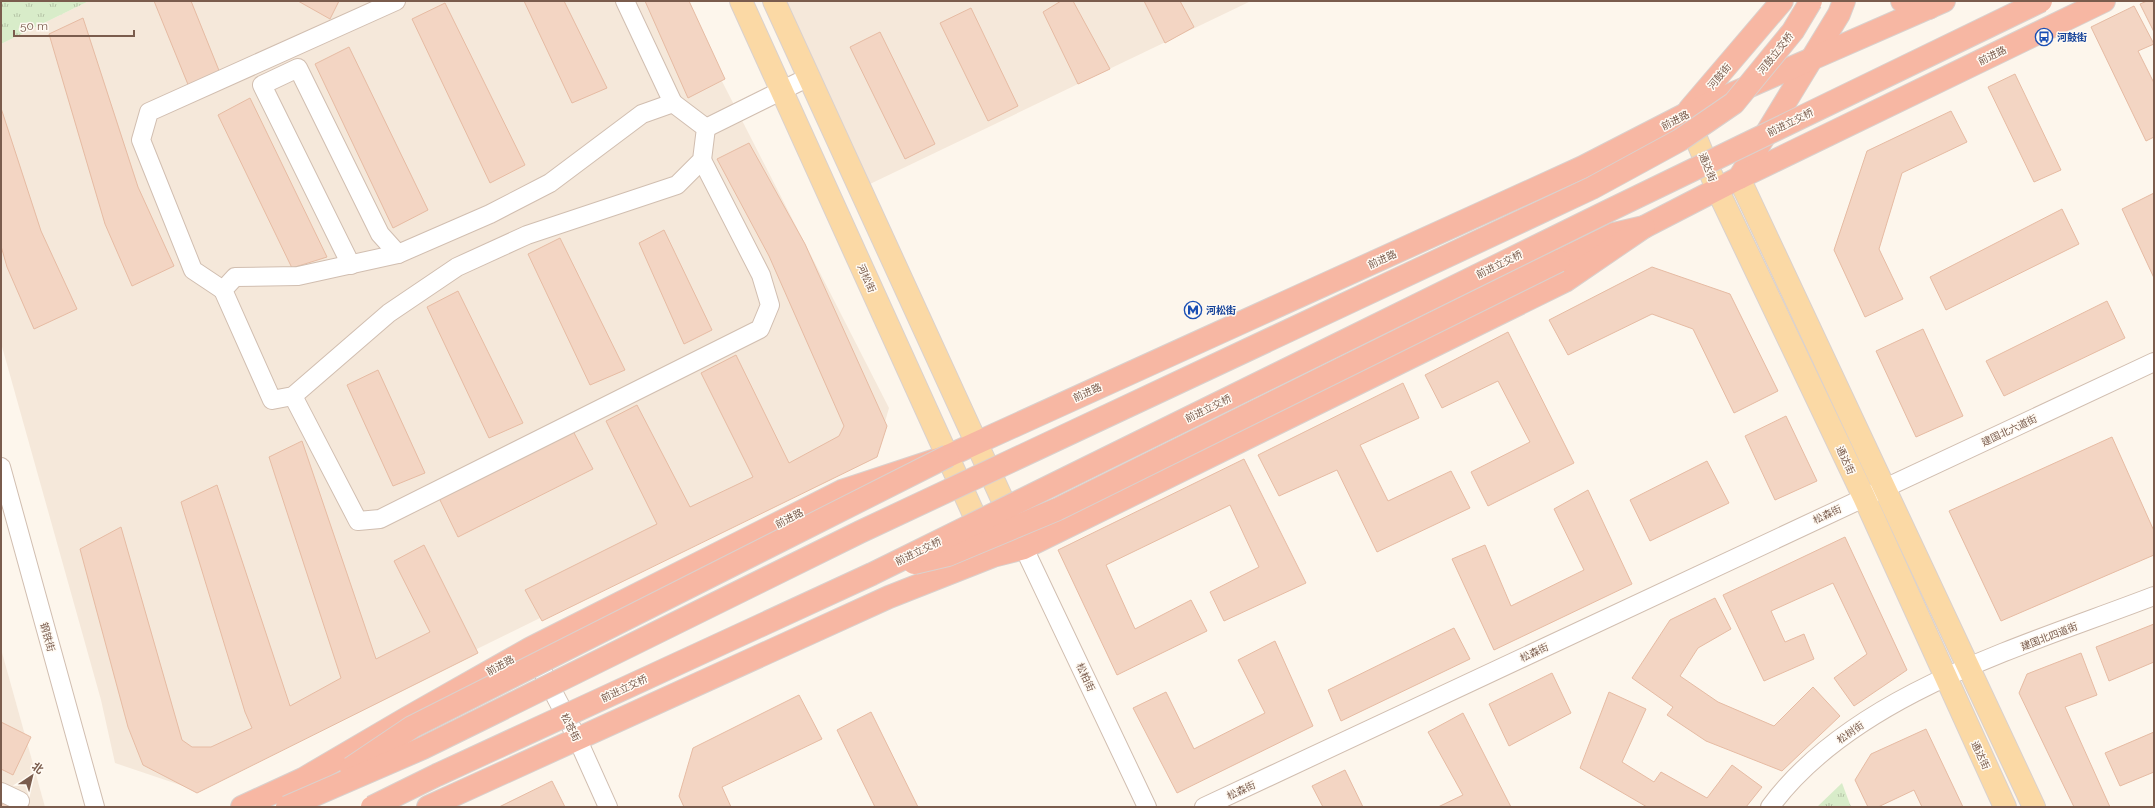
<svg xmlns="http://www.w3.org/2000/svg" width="2155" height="808" font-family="Raleway,'Noto Sans SC',sans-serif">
	<defs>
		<pattern id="park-tufts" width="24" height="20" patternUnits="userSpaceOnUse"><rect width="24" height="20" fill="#d8ecc9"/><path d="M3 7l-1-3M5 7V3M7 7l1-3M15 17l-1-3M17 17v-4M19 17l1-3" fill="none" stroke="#b4c2a5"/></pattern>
	</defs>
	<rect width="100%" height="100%" fill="#fdf6ec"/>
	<!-- residential -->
	<g fill="#f5e8da">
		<path d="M89,1H681L889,408L876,453L192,789L115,763L101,700L1,343V44Z"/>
		<path d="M786,1H1251L870,184Z"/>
		<path d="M1,649L45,807H1Z"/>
	</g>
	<!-- park -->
	<g fill="url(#park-tufts)">
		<path d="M1,1H89L1,44Z"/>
		<path d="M1842,783L1851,807H1817Z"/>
	</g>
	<!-- building -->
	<g fill="#f3d5c3" stroke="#e6bba3">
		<path d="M154,1H191L220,73L189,87Z"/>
		<path d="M298,1H339L330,19Z"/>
		<path d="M524,1H564L607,88L572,103Z"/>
		<path d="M645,1H689L725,79L688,98Z"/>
		<path d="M1061,1H1073L1110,69L1078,84L1043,12Z"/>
		<path d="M1144,1H1180L1194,27L1165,43Z"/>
		<path d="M2147,1H2154V32L2140,4Z"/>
		<path d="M445,3L525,165L490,183L412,19Z"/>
		<path d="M2134,6L2154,44L2138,51L2154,83V137L2146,141L2091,27Z"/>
		<path d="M971,8L1018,106L988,121L940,23Z"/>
		<path d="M83,18L138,187L174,266L132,286L105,224L49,34Z"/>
		<path d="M880,32L935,144L905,159L850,47Z"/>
		<path d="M349,47L428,210L393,228L315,64Z"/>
		<path d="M2015,74L2061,170L2034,182L1988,87Z"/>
		<path d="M250,98L327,257L292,268L218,115Z"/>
		<path d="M1,108L41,231L77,309L34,329L7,267L1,246Z"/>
		<path d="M1951,111L1967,142L1902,173L1879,249L1903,299L1865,317L1834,250L1867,151Z"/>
		<path d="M749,143L805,244L887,426L877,457L542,621L525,590L657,524L606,421L637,405L690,507L753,477L701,373L736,355L789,463L839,436L844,426L769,256L717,159Z"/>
		<path d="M2154,193V278L2122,209Z"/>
		<path d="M2062,209L2079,244L1946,310L1930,277Z"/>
		<path d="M664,230L712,330L684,344L639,243Z"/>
		<path d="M560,238L625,370L590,385L528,254Z"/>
		<path d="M1652,267L1730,294L1778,391L1734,413L1693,329L1652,314L1568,355L1549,320Z"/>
		<path d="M458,291L523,423L489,438L427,307Z"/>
		<path d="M2107,301L2125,338L2004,396L1986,361Z"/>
		<path d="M1923,329L1963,416L1916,437L1876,351Z"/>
		<path d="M1508,332L1574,463L1488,506L1471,472L1530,442L1498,381L1442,408L1425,375Z"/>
		<path d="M378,370L425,473L393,486L347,385Z"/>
		<path d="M1403,383L1419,418L1360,445L1388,501L1451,471L1470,508L1377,552L1337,470L1279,496L1258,455Z"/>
		<path d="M1786,416L1817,481L1775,500L1745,436Z"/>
		<path d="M573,431L593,469L458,537L439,498Z"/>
		<path d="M2112,437L2154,531V555L2001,621L1949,511Z"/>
		<path d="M302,441L376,659L430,632L394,561L424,545L478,653L197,793L143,765L128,727L80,549L121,527L182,740L192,747H211L252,728L245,712L181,502L217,485L290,706L341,678L269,457Z"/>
		<path d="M1244,459L1306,583L1224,621L1210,592L1259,567L1230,505L1106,565L1135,629L1191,600L1207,631L1117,675L1058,550Z"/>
		<path d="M1707,461L1729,503L1650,541L1630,500Z"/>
		<path d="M1588,490L1632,584L1494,650L1452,559L1485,545L1511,606L1584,570L1554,509Z"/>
		<path d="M1845,537L1907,670L1854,706L1834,678L1867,654L1833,583L1771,611L1785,642L1804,634L1814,659L1764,681L1723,595Z"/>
		<path d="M1715,598L1731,629L1698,648L1680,676L1718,702L1774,726L1813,687L1840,716L1782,771L1706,741L1667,715L1673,707L1632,678L1670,620Z"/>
		<path d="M2154,624V662L2109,681L2096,647Z"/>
		<path d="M1454,628L1470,659L1341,721L1328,690Z"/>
		<path d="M1275,641L1313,726L1177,793L1133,708L1166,692L1194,749L1265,713L1238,660Z"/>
		<path d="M2081,653L2097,695L2065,707L2110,807H2074L2019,693L2027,674Z"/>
		<path d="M1552,673L1571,713L1509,746L1489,704Z"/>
		<path d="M1609,692L1646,709L1622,762L1654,782L1661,772L1707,798L1732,765L1762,787L1746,807H1647L1580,768Z"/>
		<path d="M799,695L822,739L722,787L731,807H684L679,796L693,748Z"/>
		<path d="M871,712L918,807H875L837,730Z"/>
		<path d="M1463,713L1511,807H1438L1463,795L1428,732Z"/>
		<path d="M1,722L31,737L13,775L1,769Z"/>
		<path d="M1926,729L1963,807H1922L1914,790L1878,807H1868L1855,780L1871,754Z"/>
		<path d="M2154,732V772L2120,786L2105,753Z"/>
		<path d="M1345,770L1363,807H1323L1312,786Z"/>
		<path d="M552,781L565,807H499Z"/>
		<path d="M9,800L13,807H1V805Z"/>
	</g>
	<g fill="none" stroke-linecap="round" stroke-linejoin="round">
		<defs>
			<g id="minor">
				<path d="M625,1L673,103"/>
				<path d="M673,103L706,128L702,160L677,185L527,235L457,267L389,313L293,396L272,400L223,290L235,277L298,276L398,254L490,214L550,183L642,114Z"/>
				<path d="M706,128L809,77"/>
				<path d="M351,265L262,85L298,68L380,234L398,254"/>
				<path d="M223,290L193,270L141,140L149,112L396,1"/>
				<path d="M293,396L358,521L380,519L760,329L770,305L761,275L702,160"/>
				<path d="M1,467L95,807"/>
				<path d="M1024,548L1147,807"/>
				<path d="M532,651L577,738L608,807"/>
				<path d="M1,792L20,801"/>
				<path d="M1204,807L2154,362"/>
				<path d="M1770,807C1854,693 2027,645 2154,596"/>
			</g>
			<g id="major">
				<path d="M741,1L985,539"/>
				<path d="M774,1L1014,525"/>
				<path d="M1686,114L1718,191L1864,497L2005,807"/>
				<path d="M1739,178L2034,807"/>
			</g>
			<g id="highway">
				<path d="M1902,1L1929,8"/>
				<path d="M1689,110L1782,1"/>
				<path d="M1739,178L1839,14L1844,1"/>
				<path d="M1559,261L1614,234L1644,227L1739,178L2104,1"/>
				<path d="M242,807L303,779L407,718L531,648L842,491L948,456L1583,167L1686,114L1944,1"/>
				<path d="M428,807L889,597L993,556L1024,548L1565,281L1644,227"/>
			</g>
		</defs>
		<!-- minor casing -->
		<use href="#minor" stroke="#d1beb0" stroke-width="20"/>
		<!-- major casing -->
		<use href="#major" stroke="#dad1cd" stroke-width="24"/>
		<!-- highway casing -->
		<use href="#highway" stroke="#dad1cd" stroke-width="24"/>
		<!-- minor -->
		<use href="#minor" stroke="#fff" stroke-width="18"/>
		<!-- major -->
		<use href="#major" stroke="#fbd9a5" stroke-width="22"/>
		<!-- highway -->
		<use href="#highway" stroke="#f7b7a3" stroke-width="22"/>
		<defs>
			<g id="highway-bridge">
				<path d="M914,563L948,555L1058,509L1559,261"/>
				<path d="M351,768L412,727L948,456"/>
				<path d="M287,807L423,748L860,532L1592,188L1680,140L1734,103L1793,31L1811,1"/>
				<path d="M372,807L437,775L872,574L1604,213L2041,1"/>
			</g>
		</defs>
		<!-- highway-bridge casing -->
		<use href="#highway-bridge" stroke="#dad1cd" stroke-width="24" stroke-linecap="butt"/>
		<!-- highway-bridge -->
		<use href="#highway-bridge" stroke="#f7b7a3" stroke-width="22"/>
	</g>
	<!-- icons -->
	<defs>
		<symbol id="bus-ring" viewBox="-11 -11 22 22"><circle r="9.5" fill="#fffaf3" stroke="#1a4fb4" stroke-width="1.5"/><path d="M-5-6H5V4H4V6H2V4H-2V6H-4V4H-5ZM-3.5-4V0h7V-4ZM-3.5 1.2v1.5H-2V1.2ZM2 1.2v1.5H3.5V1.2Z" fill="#1a4fb4"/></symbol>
		<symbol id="metro-ring" viewBox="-11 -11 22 22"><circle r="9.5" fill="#fffaf3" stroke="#1a4fb4" stroke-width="1.5"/><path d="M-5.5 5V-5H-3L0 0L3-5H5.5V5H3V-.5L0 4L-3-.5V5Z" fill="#1a4fb4"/></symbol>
	</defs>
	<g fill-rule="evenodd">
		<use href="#bus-ring" x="2034" y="27" width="20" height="20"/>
		<use href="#metro-ring" x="1183" y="300" width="20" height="20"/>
	</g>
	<g text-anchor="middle" stroke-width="3" stroke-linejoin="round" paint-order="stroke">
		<!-- transit labels -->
		<g font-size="10" font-weight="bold" fill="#164399" stroke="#fffaf3" text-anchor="start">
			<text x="2057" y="41">河鼓街</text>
			<text x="1206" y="314">河松街</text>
		</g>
		<!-- street labels -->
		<g font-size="10" fill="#7a5c4d" stroke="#fffaf3">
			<text transform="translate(1775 53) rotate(-51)" y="4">河鼓立交桥</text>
			<text transform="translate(1992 55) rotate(-26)" y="4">前进路</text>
			<text transform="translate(1719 76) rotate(-50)" y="4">河鼓街</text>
			<text transform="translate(1675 120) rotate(-27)" y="4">前进路</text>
			<text transform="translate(1790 122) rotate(-26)" y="4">前进立交桥</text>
			<text transform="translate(1708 167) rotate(68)" y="4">通达街</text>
			<text transform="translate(1382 259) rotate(-24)" y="4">前进路</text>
			<text transform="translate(1499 264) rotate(-26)" y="4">前进立交桥</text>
			<text transform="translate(867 278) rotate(66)" y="4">河松街</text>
			<text transform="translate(1087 392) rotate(-24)" y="4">前进路</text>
			<text transform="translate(1208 408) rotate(-26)" y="4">前进立交桥</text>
			<text transform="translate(2009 430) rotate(-25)" y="4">建国北六道街</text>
			<text transform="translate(1846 460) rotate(65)" y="4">通达街</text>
			<text transform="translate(1827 514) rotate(-25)" y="4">松森街</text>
			<text transform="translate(789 518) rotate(-27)" y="4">前进路</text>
			<text transform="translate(918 551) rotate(-26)" y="4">前进立交桥</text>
			<text transform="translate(2049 636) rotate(-21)" y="4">建国北四道街</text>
			<text transform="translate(48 637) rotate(75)" y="4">钢铁街</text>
			<text transform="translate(1534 652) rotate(-25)" y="4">松森街</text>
			<text transform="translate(500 665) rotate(-29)" y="4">前进路</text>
			<text transform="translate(1086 677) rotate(65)" y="4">松柏街</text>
			<text transform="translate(624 688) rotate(-25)" y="4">前进立交桥</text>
			<text transform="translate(571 727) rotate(63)" y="4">松苍街</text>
			<text transform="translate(1850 732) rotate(-35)" y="4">松树街</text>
			<text transform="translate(1981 755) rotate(65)" y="4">通达街</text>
			<text transform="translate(1241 790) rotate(-25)" y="4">松森街</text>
		</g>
	</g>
	<!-- border -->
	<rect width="2155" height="808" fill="none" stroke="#7a5c4d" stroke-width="4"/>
	<!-- north arrow -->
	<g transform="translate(32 776) rotate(35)" stroke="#fffaf3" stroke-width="3" paint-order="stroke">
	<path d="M0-3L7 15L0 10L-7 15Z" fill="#7a5c4d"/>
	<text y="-6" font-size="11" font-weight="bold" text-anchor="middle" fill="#7a5c4d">北</text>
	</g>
	<!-- scale -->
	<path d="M14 30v6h120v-6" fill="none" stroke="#7a5c4d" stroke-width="2"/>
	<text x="20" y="30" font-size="12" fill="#7a5c4d" stroke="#fffaf3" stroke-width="3" paint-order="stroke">50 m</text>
</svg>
